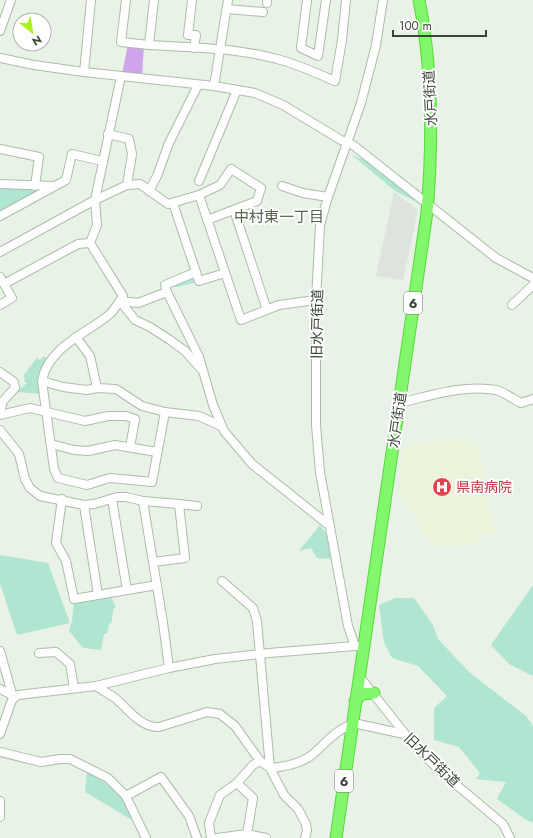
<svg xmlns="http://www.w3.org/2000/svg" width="533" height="838" font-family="Jost,'Noto Sans JP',sans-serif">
	<rect width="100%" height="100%" fill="#e8f2e6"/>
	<!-- medical -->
	<path fill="#ebf3da" d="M450,439H464L478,446L486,475L482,476L496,533H485L478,535L479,542L475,544L437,547L422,534L408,502L405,498L399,497L402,450L415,444Z"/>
	<!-- green -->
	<g fill="#b0e5d2">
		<path d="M352,155L370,162L419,203L395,191Z"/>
		<path d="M0,186L51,187L0,215Z"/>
		<path d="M195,274L197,282L177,287L167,285Z"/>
		<path d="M44,356L48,359L42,394L17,392L27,383L24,381L25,378L23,376L37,358L40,360Z"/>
		<path d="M320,525L326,533L331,559L317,558L311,548L299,551Z"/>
		<path d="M0,555L48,563L70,623L17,635L0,583Z"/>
		<path d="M533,585V676L509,664L491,645Z"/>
		<path d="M108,594L111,597L116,607L113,609L112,621L109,625L107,634H104L101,650L83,648L69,631L72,621L74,601Z"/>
		<path d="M395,598H414L433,625L438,639L469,672L526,716L533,726V823L525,819L497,799L506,782L476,779L480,773L459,747L434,740V708L447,696L418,666L392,658L384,642L379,605Z"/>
		<path d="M87,772C108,784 128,795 132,820L85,792Z"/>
	</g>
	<!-- parking -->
	<path fill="#dfe3de" d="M394,192L418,210L403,280L376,276Z"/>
	<!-- water -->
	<path fill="#cfa4ed" d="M128,44L144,45L142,77L122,74Z"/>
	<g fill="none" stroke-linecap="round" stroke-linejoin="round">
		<defs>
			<g id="minor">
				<path d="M126,0L121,42L149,45"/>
				<path d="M154,0L149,45C190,47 237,48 277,59C297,64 316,73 335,81L342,40L346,0"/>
				<path d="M192,0L188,35H196L194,48"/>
				<path d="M307,0L301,48L318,56L326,0"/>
				<path d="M267,3V0"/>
				<path d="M227,9L263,12"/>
				<path d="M0,31L11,0"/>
				<path d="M0,58L34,65L84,72L214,86L255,93L283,105L341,140L353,145L496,258L533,278"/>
				<path d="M84,72L91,0"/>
				<path d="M214,86L228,0"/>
				<path d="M108,134L129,139L132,154L127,185"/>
				<path d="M0,149L39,157L35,186"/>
				<path d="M199,181L237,90"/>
				<path d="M0,184L54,186"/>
				<path d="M282,186L303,193L328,197"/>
				<path d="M149,191L157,176L169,143L198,85"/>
				<path d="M199,195L241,320L279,305L316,300"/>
				<path d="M173,203L196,272"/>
				<path d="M234,210L267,310"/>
				<path d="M0,216L66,180L72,154L102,161"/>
				<path d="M0,252L95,200L127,185L140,184L168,204L199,195L220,185L231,169L261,188L257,201L207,220"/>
				<path d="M0,277L4,284L78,244L90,243"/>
				<path d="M167,292L199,357L213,405L224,431L252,464L330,526"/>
				<path d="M120,301L138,303L167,292L165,285L196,272L199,281L225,273"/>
				<path d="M120,301L135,320L150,327L170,340L185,351L202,370"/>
				<path d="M0,305L12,298L4,284"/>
				<path d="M512,305L533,285"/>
				<path d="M76,337L90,356L97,388"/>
				<path d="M0,372L14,382L15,388L3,401L0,413"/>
				<path d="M42,381L63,387L87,390L97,388L116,389L142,406L165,412L152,482L110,478L87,485L58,478L54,469L42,381C48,347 86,334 110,314C115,309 119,302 123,296L90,243L97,225L95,200L121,76"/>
				<path d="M399,403C430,396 464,384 496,390C504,392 513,399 521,403L533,399"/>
				<path d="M165,412L199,416L221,426"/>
				<path d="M0,415L30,408L85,421L108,416H126L135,419L130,447"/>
				<path d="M0,430L19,454L25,479L30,488L40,496L84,505L94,504L117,497H126L143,501L179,504L185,558L153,562"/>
				<path d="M51,444L74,450L88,451L115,445L157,452"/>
				<path d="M62,499L56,543L66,561L74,599L157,585"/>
				<path d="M112,499L127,590"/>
				<path d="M143,501L163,623L169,668"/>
				<path d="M179,504L197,506"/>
				<path d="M84,505L98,595"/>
				<path d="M222,581L253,608L257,621L270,768L284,795L298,809L306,824L307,831L305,838"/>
				<path d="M364,647L355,646L348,626L320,472L316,425V300L320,225L328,197L361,103L376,45L383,0"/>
				<path d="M0,651L12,694"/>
				<path d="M39,653L56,652L70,664L74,688"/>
				<path d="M359,676L413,744L440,771L503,824L510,838"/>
				<path d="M96,686C102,690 109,694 115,698C128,709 141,728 159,727L207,712L220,714L235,726L260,761L270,768C284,767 300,764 312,755C325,744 339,725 358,724L404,734"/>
				<path d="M0,689L14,696"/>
				<path d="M0,734L12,700L18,695L96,686L169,668L215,659L269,653L355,646"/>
				<path d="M0,752L41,762L60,759H70L108,778L126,796L146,838"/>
				<path d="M237,783L253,798L247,834"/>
				<path d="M126,796L161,777L189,816L197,838"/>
				<path d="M0,801V817"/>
				<path d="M211,838L209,823L220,795L237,783L253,765L260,761"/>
				<path d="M217,838L247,834L266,838"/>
			</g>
			<g id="highway">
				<path d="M355,701L362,694L374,693"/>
				<path d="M336,838L427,212C433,141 433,70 419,0"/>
			</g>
		</defs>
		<!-- minor casing -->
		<use href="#minor" stroke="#acbda9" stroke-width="10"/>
		<!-- highway casing -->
		<use href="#highway" stroke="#59d73c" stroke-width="13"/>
		<!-- minor -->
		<use href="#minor" stroke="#fff" stroke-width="8"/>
		<!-- highway -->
		<use href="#highway" stroke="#81f86c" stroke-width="11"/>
	</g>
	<!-- icons -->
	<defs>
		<symbol id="hospital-disc" viewBox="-11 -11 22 22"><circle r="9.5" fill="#e0444e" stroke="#fff"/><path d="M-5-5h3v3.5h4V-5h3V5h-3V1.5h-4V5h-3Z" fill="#fff"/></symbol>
	</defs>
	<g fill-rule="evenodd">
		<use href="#hospital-disc" x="431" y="476" width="22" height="22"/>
	</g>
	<g text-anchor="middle" stroke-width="4" stroke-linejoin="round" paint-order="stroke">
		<!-- shield labels -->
		<g fill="#fff" stroke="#747d72" stroke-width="1">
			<rect x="404" y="292" width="18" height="22" rx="3"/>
			<rect x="335" y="770" width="18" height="22" rx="3"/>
		</g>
		<g font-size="13" font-weight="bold" fill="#394536">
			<text x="413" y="308">6</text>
			<text x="344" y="786">6</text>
		</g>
		<!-- street labels -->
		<g font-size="14" fill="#394536" stroke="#fff">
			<text transform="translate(430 98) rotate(-93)" y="5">水戸街道</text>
			<text transform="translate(317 324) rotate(-89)" y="5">旧水戸街道</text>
			<text transform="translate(397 420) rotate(-82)" y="5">水戸街道</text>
			<text transform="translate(432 760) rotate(44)" y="5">旧水戸街道</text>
		</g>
		<!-- health labels -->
		<g font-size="14" fill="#be3a42" stroke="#fff" text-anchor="start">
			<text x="456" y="492">県南病院</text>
		</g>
		<!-- neighbourhood labels -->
		<g font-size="15" fill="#53674d" stroke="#fff">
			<text x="279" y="222">中村東一丁目</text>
		</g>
	</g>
	<!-- north arrow -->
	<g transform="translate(32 32) rotate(150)"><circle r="19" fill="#ffffff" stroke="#b0b5af"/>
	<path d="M0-3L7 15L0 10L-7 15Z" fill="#abf11e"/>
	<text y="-6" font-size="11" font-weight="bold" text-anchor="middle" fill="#394536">N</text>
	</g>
	<!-- scale -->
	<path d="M393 30v6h93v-6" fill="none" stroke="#394536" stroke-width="2"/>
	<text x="399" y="30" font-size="12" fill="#394536" stroke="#ffffff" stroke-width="3" paint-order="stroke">100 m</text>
</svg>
